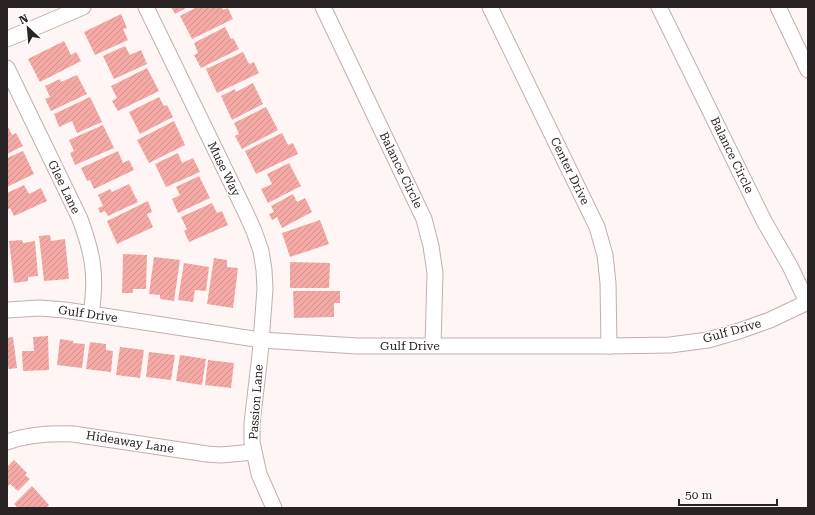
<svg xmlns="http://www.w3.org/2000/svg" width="815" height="515" font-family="'Roboto Serif',serif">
	<defs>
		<pattern id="building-hatch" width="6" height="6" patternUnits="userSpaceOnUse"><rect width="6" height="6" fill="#f4a9a5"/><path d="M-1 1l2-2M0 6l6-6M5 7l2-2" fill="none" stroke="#d1918e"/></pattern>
	</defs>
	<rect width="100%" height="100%" fill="#fff5f5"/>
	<!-- building -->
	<g fill="url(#building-hatch)">
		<path d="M171,7H188L175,14Z"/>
		<path d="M197,7H222L223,10L228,8L233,19L192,39L180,16Z"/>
		<path d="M121,14L127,28L123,29L128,40L95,55L84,32Z"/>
		<path d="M225,27L231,39L233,38L239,49L201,68L194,55L198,53L194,43Z"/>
		<path d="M64,41L71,55L76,52L81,61L40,82L28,59Z"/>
		<path d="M125,46L130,55L141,50L147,64L114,79L103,56Z"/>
		<path d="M243,52L249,64L254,62L259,73L217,93L206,69Z"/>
		<path d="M147,68L159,91L118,111L112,101L117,98L111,86Z"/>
		<path d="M77,75L87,94L51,111L45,99L50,97L45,86L60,79L61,82Z"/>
		<path d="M253,83L263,104L232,120L221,96L235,89L236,92Z"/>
		<path d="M90,97L102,122L77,133L72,121L59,127L54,114Z"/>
		<path d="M159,97L164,106L167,105L173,117L140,134L129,112Z"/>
		<path d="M266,107L278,130L242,149L235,136L239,134L234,123Z"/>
		<path d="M174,121L185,145L149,163L137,140Z"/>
		<path d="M7,125L12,135L16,133L23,146L7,154Z"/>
		<path d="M103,125L114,148L75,165L70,153L74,151L69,140Z"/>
		<path d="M282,133L288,145L293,143L298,154L256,174L245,151Z"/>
		<path d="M23,151L34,174L7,187V158Z"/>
		<path d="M118,151L123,163L129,160L134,170L94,189L90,180L87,181L81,168Z"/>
		<path d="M178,153L182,163L193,158L200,172L166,187L155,164Z"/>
		<path d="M289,163L301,186L268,203L261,189L272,184L267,174Z"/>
		<path d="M199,176L210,198L178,213L172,199L180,195L176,187Z"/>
		<path d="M129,184L138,202L108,216L105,211L100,213L98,208L103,206L98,195L110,189L112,192Z"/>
		<path d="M24,185L29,194L41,188L47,201L14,216L10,208L7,210V193Z"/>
		<path d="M293,194L297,202L305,198L312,212L282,228L277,217L272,220L269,214L274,212L271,206Z"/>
		<path d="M148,201L152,212L147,214L153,227L117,244L107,221Z"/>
		<path d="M212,203L217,213L222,211L228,225L189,242L184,231L187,229L181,217Z"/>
		<path d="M320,220L329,244L290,257L282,233Z"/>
		<path d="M50,235L51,241L65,239L69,279L44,281L39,236Z"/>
		<path d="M22,240L23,243L35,241L38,276L28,277V281L14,283L9,241Z"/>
		<path d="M123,254L147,255L146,289H133V293H122Z"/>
		<path d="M154,257L180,260L174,301L160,299V295L149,294Z"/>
		<path d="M214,258L227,260V267L238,268L233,308L207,304Z"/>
		<path d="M290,262L330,263L329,288H290Z"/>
		<path d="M184,263L209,267L206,291L195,290L193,302L178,300Z"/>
		<path d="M293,291H340V303H334V317L294,318Z"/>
		<path d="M48,336L49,370L23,371L22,351H34L33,337Z"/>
		<path d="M13,337L17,368L9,369L7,364V338Z"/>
		<path d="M60,339L73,341V343L85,344L82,368L57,365Z"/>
		<path d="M90,342L106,344V350L113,351L111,372L86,369Z"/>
		<path d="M120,347L144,350L140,378L116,375Z"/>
		<path d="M149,352L175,355L171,380L146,377Z"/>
		<path d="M180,355L206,359L202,385L176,381Z"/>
		<path d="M208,360L234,363L231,388L205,385Z"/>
		<path d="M14,460L27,473L25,475L30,479L18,491L10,484L7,487V467Z"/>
		<path d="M32,486L49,505L46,508H18L14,504Z"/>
	</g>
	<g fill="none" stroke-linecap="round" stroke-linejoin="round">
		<defs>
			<g id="minor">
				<path d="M146,7L245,211L254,231L261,251L264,270L265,289L260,355L252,423V442L259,474L274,508"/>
				<path d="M323,7L424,219L431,246L435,273L433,345"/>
				<path d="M490,7L597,227L605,255L608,283L609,346"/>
				<path d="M659,7L764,221L790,266L807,302"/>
				<path d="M778,7L808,70"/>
				<path d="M7,39L41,25L83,7"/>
				<path d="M7,68L80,219C93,254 97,276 91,314"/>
				<path d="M7,310L39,308L65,310L261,340L357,346H609L670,345L708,340L739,331L770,320L808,302"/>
				<path d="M7,442C28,434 50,433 73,434L207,454L221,455L254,452"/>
			</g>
		</defs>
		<!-- minor casing -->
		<use href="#minor" stroke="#bfb0af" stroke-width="17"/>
		<!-- minor -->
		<use href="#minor" stroke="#fff" stroke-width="15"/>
	</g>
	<g text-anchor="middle" stroke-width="3" stroke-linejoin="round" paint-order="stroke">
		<!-- street labels -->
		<g font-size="12" fill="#292323" stroke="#fff">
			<text transform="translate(732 155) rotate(64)" y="4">Balance Circle</text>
			<text transform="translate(224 169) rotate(64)" y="4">Muse Way</text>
			<text transform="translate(401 170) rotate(64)" y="4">Balance Circle</text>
			<text transform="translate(570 171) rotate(64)" y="4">Center Drive</text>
			<text transform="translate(64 187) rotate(64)" y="4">Glee Lane</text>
			<text transform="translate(88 314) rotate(8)" y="4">Gulf Drive</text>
			<text transform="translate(732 331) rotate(-16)" y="4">Gulf Drive</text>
			<text x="410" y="350">Gulf Drive</text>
			<text transform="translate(256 402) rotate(-86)" y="4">Passion Lane</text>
			<text transform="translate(130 442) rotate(9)" y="4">Hideaway Lane</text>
		</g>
	</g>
	<!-- border -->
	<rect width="815" height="515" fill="none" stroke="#292323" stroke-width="16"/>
	<!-- north arrow -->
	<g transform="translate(28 28) rotate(334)" stroke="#ffffff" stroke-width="3" paint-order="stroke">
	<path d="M0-3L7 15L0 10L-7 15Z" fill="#292323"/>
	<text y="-6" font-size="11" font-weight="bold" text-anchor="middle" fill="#292323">N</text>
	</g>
	<!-- scale -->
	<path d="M679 499v6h98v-6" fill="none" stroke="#292323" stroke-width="2"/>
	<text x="685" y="499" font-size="12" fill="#292323" stroke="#ffffff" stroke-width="3" paint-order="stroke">50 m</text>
</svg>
